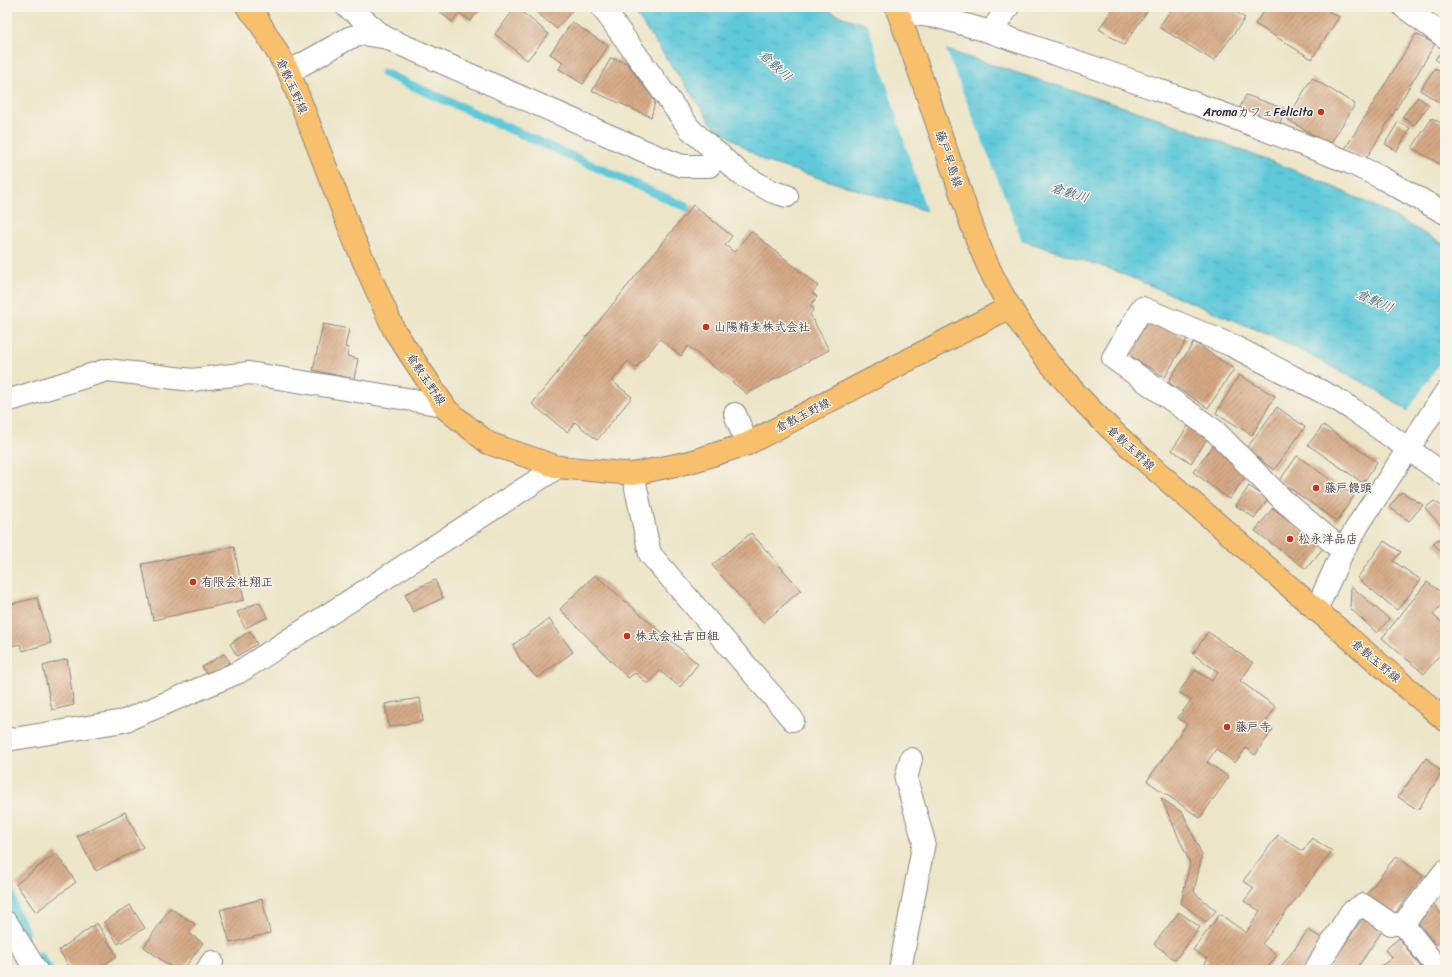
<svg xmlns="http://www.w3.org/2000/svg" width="1452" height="977" font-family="Sriracha,'Klee One',sans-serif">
	<defs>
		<pattern id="water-ripples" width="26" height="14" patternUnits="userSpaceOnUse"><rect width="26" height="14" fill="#5fc9da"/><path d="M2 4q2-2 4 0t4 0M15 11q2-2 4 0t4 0" fill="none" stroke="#52acbc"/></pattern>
		<pattern id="building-hatch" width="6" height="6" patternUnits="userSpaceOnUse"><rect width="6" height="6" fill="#d5a985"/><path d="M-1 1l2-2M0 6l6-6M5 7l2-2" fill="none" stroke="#ac896e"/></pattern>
	</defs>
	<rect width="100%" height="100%" fill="#f7f3e8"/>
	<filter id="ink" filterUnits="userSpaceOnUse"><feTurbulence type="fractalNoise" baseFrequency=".025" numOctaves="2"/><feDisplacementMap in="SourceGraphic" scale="8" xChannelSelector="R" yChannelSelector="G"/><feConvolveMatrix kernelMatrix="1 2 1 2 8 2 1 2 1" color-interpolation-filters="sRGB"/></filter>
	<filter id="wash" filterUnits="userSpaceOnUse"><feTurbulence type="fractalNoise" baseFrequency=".012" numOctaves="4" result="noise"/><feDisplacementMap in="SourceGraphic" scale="16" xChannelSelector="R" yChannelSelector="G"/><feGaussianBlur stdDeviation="0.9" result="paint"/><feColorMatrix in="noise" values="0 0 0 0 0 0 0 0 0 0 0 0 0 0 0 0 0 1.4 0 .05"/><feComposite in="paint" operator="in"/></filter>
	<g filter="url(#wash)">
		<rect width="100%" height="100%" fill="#ece5c7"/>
		<!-- water -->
		<path fill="url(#water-ripples)" stroke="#40768a" d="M631,7H826L832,12L843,17L1158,118L1316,179L1383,210L1445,245V437L1405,409L1370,386L1274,337L1113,270L1025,241L764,161L712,124Z"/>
		<!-- pier -->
		<g fill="#ece5c7">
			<path d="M867,22L945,47L1023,243L927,213Z"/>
			<path d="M1445,355V439L1407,412Z"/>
		</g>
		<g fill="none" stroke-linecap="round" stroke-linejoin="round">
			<!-- stream -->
			<g stroke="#5fc9da" stroke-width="9">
				<path d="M384,73L686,207"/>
				<path d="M7,873L14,910L25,931"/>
				<path d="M40,956L49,970"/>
			</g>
		</g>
		<g id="blocks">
			<!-- building -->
			<g fill="url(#building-hatch)">
				<path d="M435,7H483L470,21L460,13L452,22Z"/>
				<path d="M516,7L549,34L527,60L495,34Z"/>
				<path d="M539,7H575L557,29L535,11Z"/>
				<path d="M1114,7H1150L1124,45L1099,29Z"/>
				<path d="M1173,7H1207L1213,11L1215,7H1229L1245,18L1214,61L1159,27Z"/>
				<path d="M1267,7H1272L1275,9L1277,7H1321L1339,17L1312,59L1255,24Z"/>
				<path d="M572,22L608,46L583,84L559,69L563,62L550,54Z"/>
				<path d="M1416,34L1435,44L1366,159L1345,149Z"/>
				<path d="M1444,49H1445V66L1435,59Z"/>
				<path d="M611,58L627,63L655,102L651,117L592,91Z"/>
				<path d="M1435,68L1445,74V102L1443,105L1420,90Z"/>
				<path d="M1312,78L1355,104L1330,145L1287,119Z"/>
				<path d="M1246,95L1285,109L1280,123L1239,109Z"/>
				<path d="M1418,97L1429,105L1414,125L1402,117Z"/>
				<path d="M1432,118L1445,125V167L1412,148Z"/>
				<path d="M1398,122L1410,128L1397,151L1385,144Z"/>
				<path d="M693,205L732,236L725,245L734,252L751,231L818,286L812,293L817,297L810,306L814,309L810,314L829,350L747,394L688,346L681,356L660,339L636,368L628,361L612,381L632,397L597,440L575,422L567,432L532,404Z"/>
				<path d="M1150,317L1187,339L1165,377L1127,354Z"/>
				<path d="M323,324L349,329L345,347L349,348L347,356L358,359L354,379L313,370Z"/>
				<path d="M1194,342L1234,369L1208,408L1168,382Z"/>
				<path d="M1239,375L1275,396L1252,435L1216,413Z"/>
				<path d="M1277,407L1305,427L1274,470L1246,449Z"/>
				<path d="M1323,425L1377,462L1363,483L1308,445Z"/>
				<path d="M1188,426L1207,439L1191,463L1172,450Z"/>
				<path d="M1214,444L1250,470L1229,499L1193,472Z"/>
				<path d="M1297,456L1354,496L1337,521L1279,481Z"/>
				<path d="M1249,486L1268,499L1255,518L1236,506Z"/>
				<path d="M1402,492L1423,505L1409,521L1389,507Z"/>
				<path d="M1434,501L1445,508V530L1425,508Z"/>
				<path d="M1273,508L1324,547L1306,569L1255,531Z"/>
				<path d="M751,533L801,590L763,623L712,565Z"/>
				<path d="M1444,536L1445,537V556L1433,543Z"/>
				<path d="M1384,541L1401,552L1393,561L1421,580L1397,610L1357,578Z"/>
				<path d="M234,547L244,600L153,620L142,564Z"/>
				<path d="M595,575L698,664L680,687L660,671L648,684L635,673L628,678L560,609Z"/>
				<path d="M435,580L443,598L413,612L405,594Z"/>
				<path d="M1427,582L1445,595V600L1433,615L1445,625V648L1424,674L1382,638Z"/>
				<path d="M1351,586L1389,619L1377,633L1350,608Z"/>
				<path d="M37,598L51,643L23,651L20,644L7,647V605Z"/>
				<path d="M259,602L268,617L245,628L237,612Z"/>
				<path d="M549,619L573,652L537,678L520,659L513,645Z"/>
				<path d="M250,631L257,644L237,656L230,644Z"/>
				<path d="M1208,632L1253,663L1240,681L1276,707L1265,723L1273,729L1255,755L1246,748L1235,763L1216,749L1207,762L1229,777L1200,818L1147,781L1187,724L1178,718L1191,700L1179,692L1195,670L1212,681L1218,672L1193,654Z"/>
				<path d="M224,654L230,662L208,676L202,667Z"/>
				<path d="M67,659L74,705L52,710L43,666Z"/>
				<path d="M420,698L423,721L389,727L385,704Z"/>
				<path d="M1426,758L1442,772L1418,810L1398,797Z"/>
				<path d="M1161,798L1183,813L1202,855L1194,892L1216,911L1206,922L1181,903L1190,863Z"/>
				<path d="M125,812L143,847L96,871L77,836Z"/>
				<path d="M1278,835L1303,851L1312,838L1332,851L1262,944L1277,955L1266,970H1201L1208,959L1193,950L1220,914L1246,933L1260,911L1244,901L1254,888L1243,881Z"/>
				<path d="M56,853L76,882L36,912L16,884Z"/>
				<path d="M1396,856L1423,876L1393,916L1366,895Z"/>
				<path d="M262,899L270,933L230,943L220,910Z"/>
				<path d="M1433,903L1445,919V938L1436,945L1414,917Z"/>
				<path d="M130,905L145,928L118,944L104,922Z"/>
				<path d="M170,908L195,924L189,933L203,943L183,970H175L144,947Z"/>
				<path d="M1179,912L1200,927L1175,960L1154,944Z"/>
				<path d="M1363,918L1382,931L1356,970H1327Z"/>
				<path d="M97,923L117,956L96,970H71L59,950Z"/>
				<path d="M1308,930L1327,941L1306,970H1279Z"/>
				<path d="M1399,938L1423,970H1376L1392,958L1385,950Z"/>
			</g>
		</g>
	</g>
	<g filter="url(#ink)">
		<use href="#blocks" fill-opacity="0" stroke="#878481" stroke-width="1"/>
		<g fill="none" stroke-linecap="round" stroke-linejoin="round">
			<defs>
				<g id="minor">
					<path d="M347,7L356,13L384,37"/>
					<path d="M602,7L690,129L742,175L773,192L787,196"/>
					<path d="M901,7L915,14L938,17L991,32L1156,89L1245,122L1351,163L1380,177L1445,213"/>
					<path d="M1404,7L1445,37"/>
					<path d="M991,32L1008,7"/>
					<path d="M289,72L349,38L362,34L384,37L651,154L682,166H709L719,154"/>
					<path d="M7,401L107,370L192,380L249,373L443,405"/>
					<path d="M735,414L747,444"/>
					<path d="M633,474L650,554L793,720"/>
					<path d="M1343,551L1283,500L1215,431L1113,358L1142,308L1231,345L1336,399L1352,409L1445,475"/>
					<path d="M1316,610L1343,551L1360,522L1445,393"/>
					<path d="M7,740L124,721L239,672L558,467"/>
					<path d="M7,923L36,970"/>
					<path d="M1403,924L1445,871"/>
					<path d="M1403,924L1439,970"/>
					<path d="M207,970L212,962"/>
					<path d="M900,970L924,842L906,779L911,759"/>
					<path d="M1315,970L1351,912L1363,905L1391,924H1403"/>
				</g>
				<g id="major">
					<path d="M247,7L257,18L289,72L353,237L394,330L447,410L488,443L558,467L633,474L690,462L747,444L1010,307"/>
					<path d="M896,7C918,65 937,124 957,182C969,217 980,253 998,286C1049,383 1138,455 1220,526C1294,591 1370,656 1445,720"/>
				</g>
			</defs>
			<!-- minor casing -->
			<use href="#minor" stroke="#878481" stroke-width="24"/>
			<!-- major casing -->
			<use href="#major" stroke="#878481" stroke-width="24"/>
			<!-- minor -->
			<use href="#minor" stroke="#fff" stroke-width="22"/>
			<!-- major -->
			<use href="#major" stroke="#f8bf6c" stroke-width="22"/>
		</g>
	</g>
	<!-- markers -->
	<g fill="#c8321e" stroke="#f7f3e8" stroke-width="1.5">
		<circle cx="1321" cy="112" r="4"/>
		<circle cx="706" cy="327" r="4"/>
		<circle cx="1316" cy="488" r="4"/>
		<circle cx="1290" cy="539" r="4"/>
		<circle cx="193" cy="582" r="4"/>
		<circle cx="627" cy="636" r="4"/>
		<circle cx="1227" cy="727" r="4"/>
	</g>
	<g text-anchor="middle" stroke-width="3" stroke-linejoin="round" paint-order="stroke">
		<!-- street labels -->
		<g font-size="12" fill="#22223b" stroke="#f7f3e8">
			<text transform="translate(292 86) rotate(66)" y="4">倉敷玉野線</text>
			<text transform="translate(949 159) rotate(71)" y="4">藤戸早島線</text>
			<text transform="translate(426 379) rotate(56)" y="4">倉敷玉野線</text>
			<text transform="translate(803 415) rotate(-27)" y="4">倉敷玉野線</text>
			<text transform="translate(1131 448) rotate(43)" y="4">倉敷玉野線</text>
			<text transform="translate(1376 661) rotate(40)" y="4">倉敷玉野線</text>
		</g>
		<!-- poi labels -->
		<g font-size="12" fill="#22223b" stroke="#f7f3e8" text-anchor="start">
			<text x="1313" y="116" text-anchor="end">AromaカフェFelicita</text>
			<text x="714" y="331">山陽精麦株式会社</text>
			<text x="1324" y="492">藤戸饅頭</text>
			<text x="1298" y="543">松永洋品店</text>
			<text x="201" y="586">有限会社翔正</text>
			<text x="635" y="640">株式会社吉田組</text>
			<text x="1235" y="731">藤戸寺</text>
		</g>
		<!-- water labels -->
		<g font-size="13" font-style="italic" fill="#34546b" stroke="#f7f3e8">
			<text transform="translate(776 65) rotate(43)" y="5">倉敷川</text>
			<text transform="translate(1070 192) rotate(17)" y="5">倉敷川</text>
			<text transform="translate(1375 300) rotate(24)" y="5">倉敷川</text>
		</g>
	</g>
	<!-- margin -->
	<rect width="1452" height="977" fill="none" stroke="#f7f3e8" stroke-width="24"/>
</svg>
